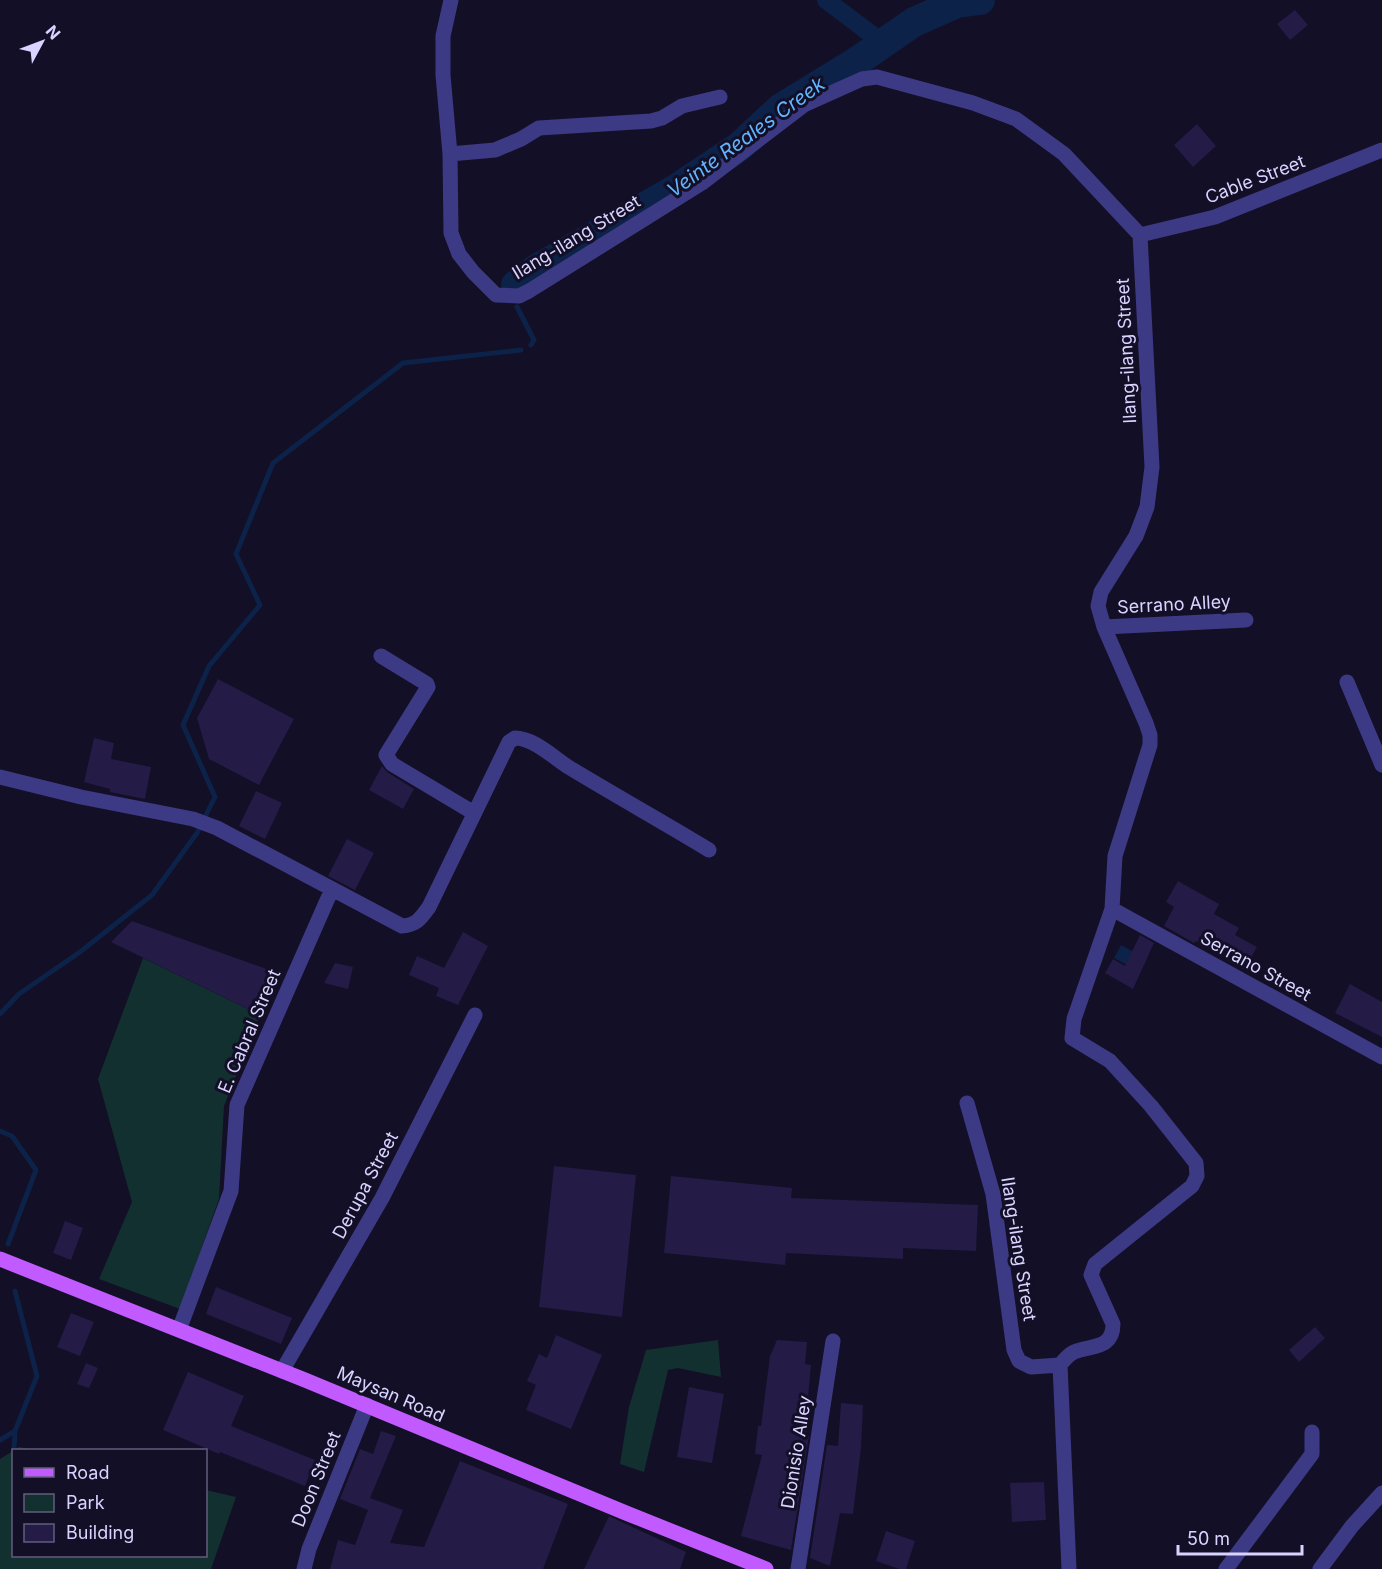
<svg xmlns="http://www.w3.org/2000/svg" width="1382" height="1569" font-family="Inter,sans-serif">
  <rect width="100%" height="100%" fill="#130f26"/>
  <!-- green -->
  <path fill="#12302f" d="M 143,958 L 260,1015 L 224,1106 L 219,1199 L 180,1309 L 99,1279 L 132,1202 L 98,1079 Z
    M 718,1340 L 721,1377 L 678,1368 L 668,1370 L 644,1472 L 620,1464 L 629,1407 L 646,1350 Z
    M 19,1447 L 36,1450 L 14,1450 L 14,1556 L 206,1556 L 206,1490 L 236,1497 L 211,1569 L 0,1569 L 0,1459 Z"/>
  <!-- water -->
  <path fill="#0c2248" d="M 1121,945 L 1147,959 L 1140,972 L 1114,958 Z"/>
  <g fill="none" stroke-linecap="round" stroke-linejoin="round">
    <!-- stream -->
    <path stroke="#0c2248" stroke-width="5" d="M 517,307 L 534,340 L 531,345
      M 0,1014 L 19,994 L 80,952 L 152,895 L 197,833 L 215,797 L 183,725 L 209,666 L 260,605 L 236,554 L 273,463 L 403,363 L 521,350
      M 0,1131 L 12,1136 L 36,1170 L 8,1244
      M 0,1440 L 15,1431
      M 14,1450 L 15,1431 L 37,1376 L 15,1291"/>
    <!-- canal -->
    <path stroke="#0c2248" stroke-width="18" d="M 826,0 L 883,43"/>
    <!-- river -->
    <path stroke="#0c2248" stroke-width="30" d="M 516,285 L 535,270 L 676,189 L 739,147 L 781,108 L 856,62 L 914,22 L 957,3 L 980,0"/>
  </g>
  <!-- building -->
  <path fill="#241b47" d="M 1295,10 L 1308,25 L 1290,40 L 1277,24 Z
    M 1197,124 L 1216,146 L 1193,167 L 1174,145 Z
    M 218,679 L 294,719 L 259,785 L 209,759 L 197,718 Z
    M 94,738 L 114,743 L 111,759 L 151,767 L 145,799 L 110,792 L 110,789 L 84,782 Z
    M 382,766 L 387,772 L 414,789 L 403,809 L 369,790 Z
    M 256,791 L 282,803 L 265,839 L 239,826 Z
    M 347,839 L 374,853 L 355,890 L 328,876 Z
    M 1178,881 L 1219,904 L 1214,914 L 1239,928 L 1235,935 L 1257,947 L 1244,970 L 1196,941 L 1194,943 L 1164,926 L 1174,907 L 1166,902 Z
    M 132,921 L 278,973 L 260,1015 L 111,942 Z
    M 463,932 L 488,946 L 458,1005 L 436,996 L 439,988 L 409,975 L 417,956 L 444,968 Z
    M 1140,935 L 1154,943 L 1133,989 L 1105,973 L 1113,959 L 1125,966 Z
    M 335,963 L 353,967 L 348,989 L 324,983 Z
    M 1350,984 L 1382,1002 L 1382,1037 L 1335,1013 Z
    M 554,1166 L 636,1175 L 622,1317 L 539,1307 Z
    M 671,1176 L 792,1188 L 791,1198 L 978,1205 L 976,1251 L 903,1248 L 903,1259 L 786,1253 L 785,1265 L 664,1253 Z
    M 65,1221 L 83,1228 L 71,1260 L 53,1253 Z
    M 216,1287 L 292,1318 L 281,1344 L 206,1314 Z
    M 71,1313 L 94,1322 L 80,1356 L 57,1347 Z
    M 1315,1327 L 1325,1338 L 1299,1362 L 1289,1350 Z
    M 556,1335 L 602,1355 L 571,1429 L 526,1410 L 536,1385 L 527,1381 L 539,1354 L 547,1358 Z
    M 777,1340 L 807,1342 L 805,1364 L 811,1365 L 807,1408 L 809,1409 L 806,1436 L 809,1436 L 791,1550 L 741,1536 L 762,1455 L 755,1454 L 758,1426 L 761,1426 L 770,1356 Z
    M 86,1363 L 98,1368 L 89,1388 L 77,1384 Z
    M 188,1372 L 244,1396 L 231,1426 L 315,1460 L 305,1486 L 220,1452 L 219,1454 L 163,1430 Z
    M 689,1387 L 724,1394 L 712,1463 L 677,1457 Z
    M 841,1403 L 863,1405 L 861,1448 L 853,1514 L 840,1513 L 830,1566 L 810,1558 L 827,1445 L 838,1446 Z
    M 381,1431 L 396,1436 L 370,1498 L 403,1510 L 390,1543 L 424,1547 L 460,1461 L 568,1504 L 543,1569 L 330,1569 L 338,1540 L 355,1545 L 368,1510 L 340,1499 L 360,1449 L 373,1454 Z
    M 1044,1482 L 1046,1520 L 1012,1522 L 1010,1483 Z
    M 609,1516 L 686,1552 L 680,1569 L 584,1569 Z
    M 886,1531 L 915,1541 L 906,1569 L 899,1569 L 876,1561 Z"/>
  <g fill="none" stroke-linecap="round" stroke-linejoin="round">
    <!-- minor -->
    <path stroke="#3d3a85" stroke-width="15" d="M 451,0 L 443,36 L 443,75 L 450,154 L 451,233 L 459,254 L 473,272 L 496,295 L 519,296 L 529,291 L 702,183 L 804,105 L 862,79 L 877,77 L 973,103 L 1016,119 L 1064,154 L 1140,235 L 1152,467 L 1147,507 L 1136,536 L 1101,592 L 1098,606 L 1104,627 L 1146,723 L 1150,735 L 1150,745 L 1115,856 L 1112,909 L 1074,1019 L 1072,1038 L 1110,1061 L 1151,1106 L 1196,1163 L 1197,1176 L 1192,1186 L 1095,1264 L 1091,1275 L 1113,1324 C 1113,1350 1090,1345 1074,1352 C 1068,1355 1064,1360 1060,1365 L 1069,1569
      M 450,154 L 495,150 L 521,139 L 539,128 L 651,121 L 662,118 L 682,106 L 720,97
      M 1140,235 L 1215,217 L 1382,150
      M 1104,627 L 1246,620
      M 381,656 L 427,684 L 428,687 L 386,755 L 392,764 L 474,813
      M 1347,682 L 1382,765
      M 0,777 L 81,797 L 193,819 L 217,828 L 402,926 C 417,925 421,918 429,907 L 509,742 L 515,738 C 534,738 554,758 570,768 C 616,796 663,822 709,850
      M 1112,909 L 1382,1057
      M 967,1103 L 993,1194 L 1014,1350 L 1019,1361 L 1031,1367 L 1060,1365
      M 179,1330 L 231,1191 L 237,1105 L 332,889
      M 282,1371 L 382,1198 L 475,1015
      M 304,1569 L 309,1549 L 367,1405
      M 798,1569 L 833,1341
      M 1226,1569 L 1312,1454 L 1312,1432
      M 1320,1569 L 1352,1526 L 1382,1493"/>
    <!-- major -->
    <path stroke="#c25bff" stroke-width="15" d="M 0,1259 L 305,1380 L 626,1513 L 766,1569"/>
  </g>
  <g text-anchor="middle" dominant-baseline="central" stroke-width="6" stroke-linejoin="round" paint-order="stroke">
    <!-- street labels -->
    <g font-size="18" fill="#d9d4ff" stroke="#130f26">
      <text transform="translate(1255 179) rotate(-21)">Cable Street</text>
      <text transform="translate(576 237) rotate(-31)">Ilang-ilang Street</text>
      <text transform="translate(1126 351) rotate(-93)">Ilang-ilang Street</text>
      <text transform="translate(1174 604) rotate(-3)">Serrano Alley</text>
      <text transform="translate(1256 966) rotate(29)">Serrano Street</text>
      <text transform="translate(249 1031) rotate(-67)">E. Cabral Street</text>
      <text transform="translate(365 1185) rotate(-62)">Derupa Street</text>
      <text transform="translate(1019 1249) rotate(81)">Ilang-ilang Street</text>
      <text transform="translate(391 1394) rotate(23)">Maysan Road</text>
      <text transform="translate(796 1452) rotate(-81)">Dionisio Alley</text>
      <text transform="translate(316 1479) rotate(-68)">Doon Street</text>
    </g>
    <!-- water labels -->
    <g font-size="20" font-style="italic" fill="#62b6ff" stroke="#130f26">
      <text transform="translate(746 137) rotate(-36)">Veinte Reales Creek</text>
    </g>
  </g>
  <!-- legend -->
  <rect x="12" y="1449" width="195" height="108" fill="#130f26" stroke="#625e7d" stroke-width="1.5"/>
  <rect x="24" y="1468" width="30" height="9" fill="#c25bff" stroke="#625e7d" stroke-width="1.5"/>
  <text x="66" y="1479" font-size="18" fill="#d9d4ff">Road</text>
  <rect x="24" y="1494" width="30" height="18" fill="#12302f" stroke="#625e7d" stroke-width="1.5"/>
  <text x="66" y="1509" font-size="18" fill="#d9d4ff">Park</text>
  <rect x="24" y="1524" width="30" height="18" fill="#241b47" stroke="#625e7d" stroke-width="1.5"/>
  <text x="66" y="1539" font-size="18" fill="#d9d4ff">Building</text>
  <!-- north arrow -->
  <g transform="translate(42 42) rotate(49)" stroke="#130f26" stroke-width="4.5" paint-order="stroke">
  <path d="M0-4.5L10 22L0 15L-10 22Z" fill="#d9d4ff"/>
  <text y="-9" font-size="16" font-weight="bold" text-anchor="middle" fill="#d9d4ff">N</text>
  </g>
  <!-- scale -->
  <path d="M1178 1545v9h124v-9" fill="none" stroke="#d9d4ff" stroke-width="3"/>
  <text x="1187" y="1545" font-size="18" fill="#d9d4ff" stroke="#130f26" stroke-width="4.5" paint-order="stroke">50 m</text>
</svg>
